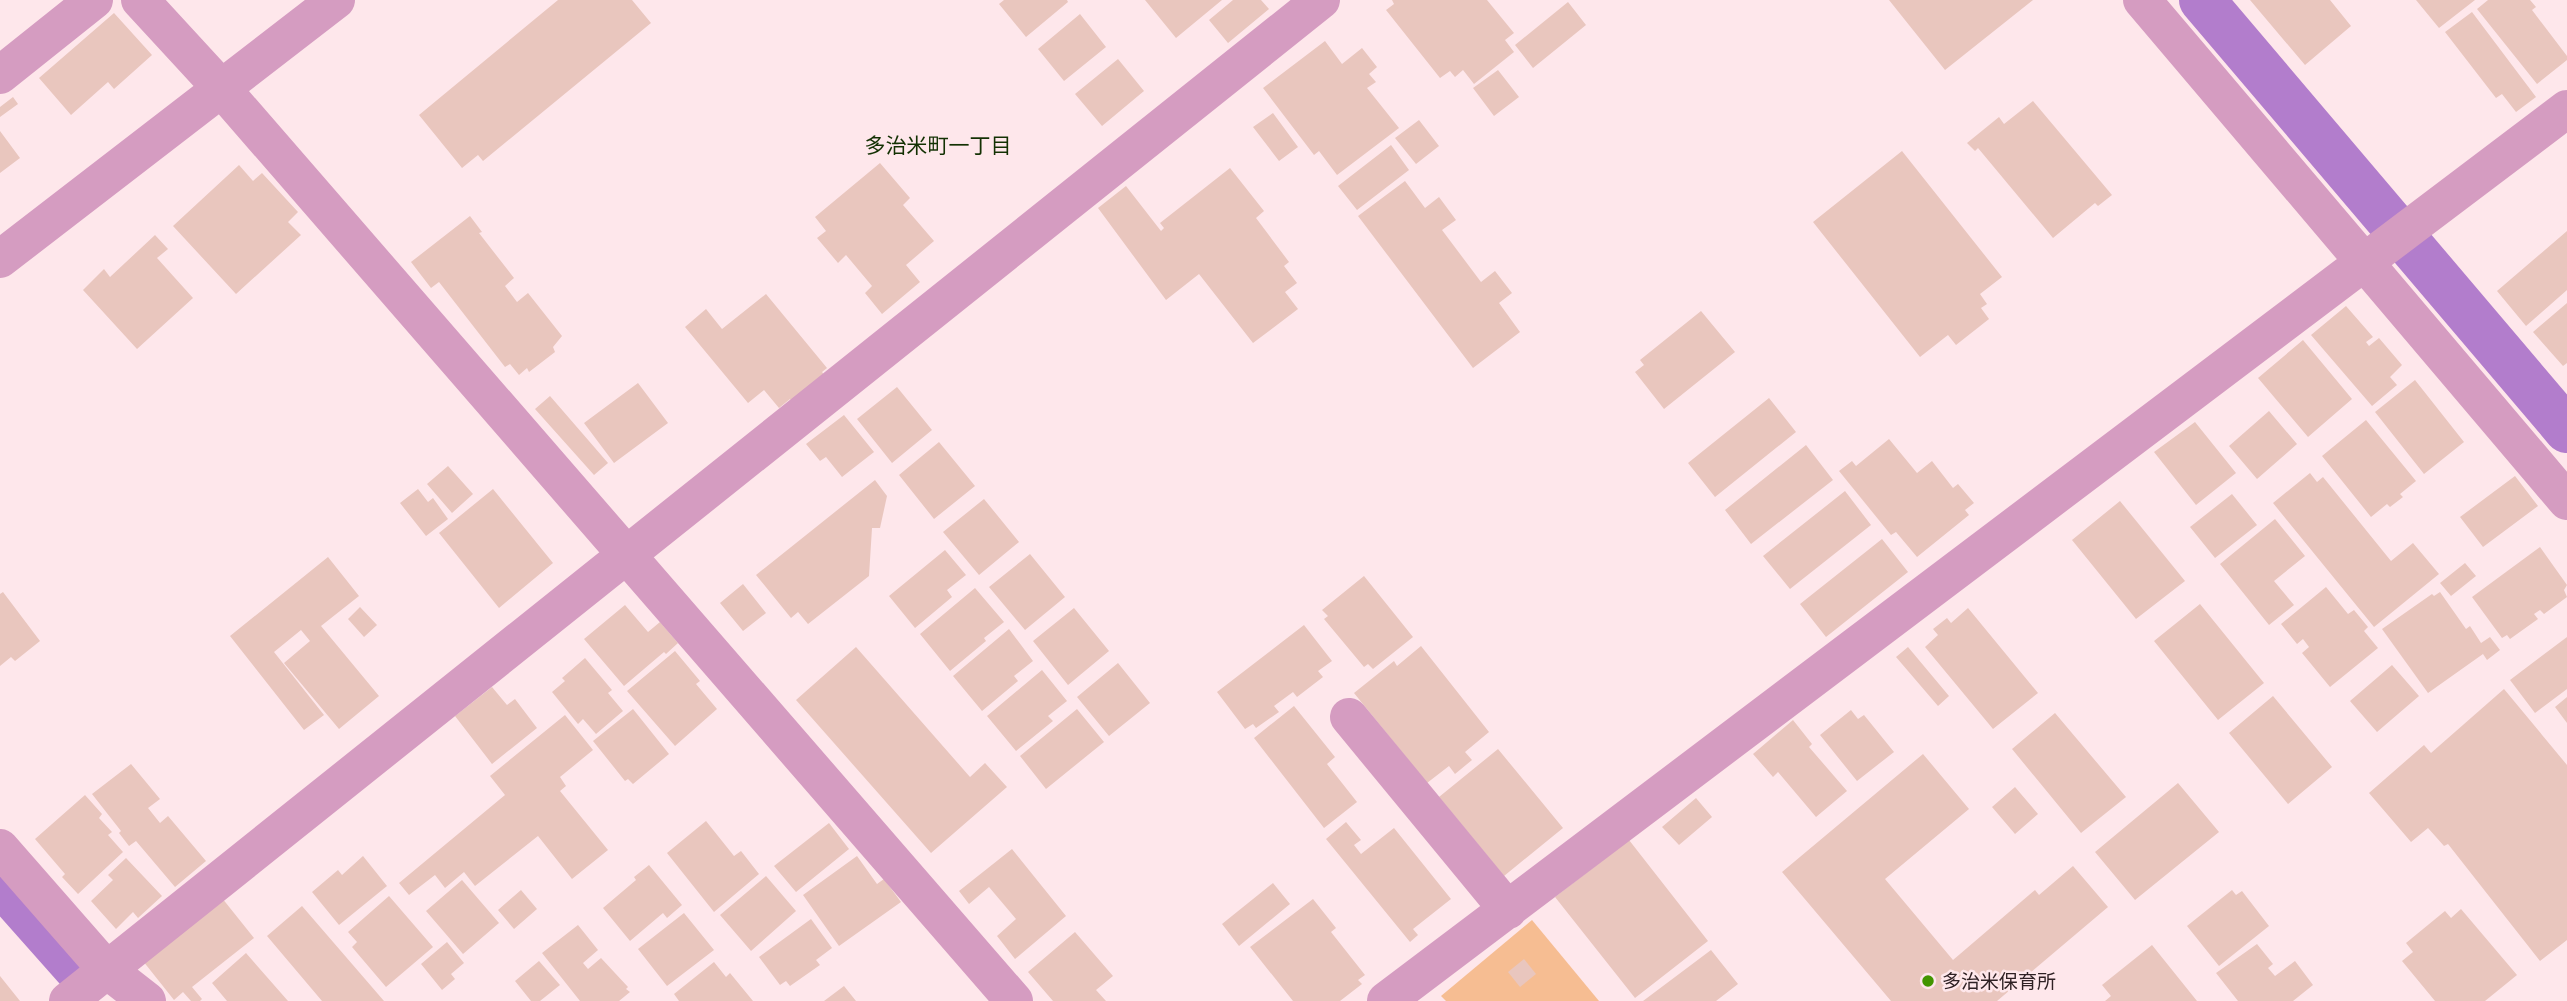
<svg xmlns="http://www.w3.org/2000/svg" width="2567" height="1001" font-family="Rubik,'Noto Sans JP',sans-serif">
  <rect width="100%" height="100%" fill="#fee7eb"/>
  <!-- green -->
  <path fill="#f6bd92" d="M 1532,920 L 1599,1001 L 1446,1001 L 1441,996 Z"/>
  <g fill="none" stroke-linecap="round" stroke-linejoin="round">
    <!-- canal -->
    <path stroke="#b27dcc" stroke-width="46" d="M 2202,0 L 2567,430
      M 0,882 L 80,972"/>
  </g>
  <!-- building -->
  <path fill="#e9c6be" d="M 558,0 L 632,0 L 651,23 L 483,161 L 478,155 L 462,168 L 419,115 Z
    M 1004,0 L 1067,0 L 1068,2 L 1026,37 L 999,4 Z
    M 1145,0 L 1222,0 L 1176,38 Z
    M 1233,0 L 1261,0 L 1269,9 L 1228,43 L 1209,20 Z
    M 1392,0 L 1487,0 L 1514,33 L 1505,40 L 1514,52 L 1474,84 L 1463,70 L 1455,77 L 1450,71 L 1440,78 L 1386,10 L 1394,4 Z
    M 1889,0 L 2033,0 L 1945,70 Z
    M 2250,0 L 2330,0 L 2351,26 L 2305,65 Z
    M 2416,0 L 2475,0 L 2439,28 Z
    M 2488,0 L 2530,0 L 2536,7 L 2532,10 L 2567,56 L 2567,60 L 2537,84 L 2477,9 Z
    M 1568,2 L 1586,25 L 1533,68 L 1515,45 Z
    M 2472,12 L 2536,97 L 2516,112 L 2502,94 L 2496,98 L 2445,32 Z
    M 114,13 L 152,55 L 114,89 L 108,82 L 71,115 L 39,78 Z
    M 1080,14 L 1106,47 L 1064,81 L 1038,49 Z
    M 1325,41 L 1342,64 L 1362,48 L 1377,67 L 1369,74 L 1376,82 L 1367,88 L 1399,128 L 1337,175 L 1319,151 L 1314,155 L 1263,88 Z
    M 1118,59 L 1144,91 L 1102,126 L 1075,94 Z
    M 1498,70 L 1519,97 L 1494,116 L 1473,88 Z
    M 13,97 L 18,104 L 0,117 L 0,107 Z
    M 2033,101 L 2112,195 L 2098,206 L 2095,203 L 2053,238 L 1978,148 L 1975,151 L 1967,143 L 1999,117 L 2004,124 Z
    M 1273,113 L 1298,147 L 1279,161 L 1253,127 Z
    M 1419,120 L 1439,146 L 1416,164 L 1395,138 Z
    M 0,131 L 20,158 L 0,173 Z
    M 1391,145 L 1409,170 L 1357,210 L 1338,186 Z
    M 1902,151 L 2002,277 L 1980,294 L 1987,304 L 1981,308 L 1989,319 L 1956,345 L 1948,335 L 1920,357 L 1813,222 Z
    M 880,163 L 910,198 L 903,205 L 934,241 L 906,265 L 920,282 L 882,314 L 865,293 L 872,286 L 846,255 L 838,263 L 817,238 L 826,231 L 815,217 Z
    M 239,165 L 253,181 L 262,173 L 298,212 L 288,222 L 301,235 L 236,294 L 173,226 Z
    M 1230,168 L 1264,211 L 1256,218 L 1289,262 L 1284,266 L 1297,283 L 1285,292 L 1298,309 L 1253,343 L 1199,274 L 1166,300 L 1098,208 L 1126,186 L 1161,231 L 1164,228 L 1160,223 Z
    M 1405,181 L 1425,208 L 1439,197 L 1456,220 L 1442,230 L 1481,282 L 1495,271 L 1512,293 L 1499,303 L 1520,332 L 1473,368 L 1358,216 Z
    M 470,216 L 482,232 L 479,233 L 514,278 L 505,286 L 517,302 L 528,293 L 562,336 L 553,347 L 555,352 L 529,372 L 527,368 L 519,375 L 510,364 L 505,367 L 439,282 L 431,288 L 411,262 Z
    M 2567,231 L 2567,290 L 2526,326 L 2497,291 Z
    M 155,235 L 168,249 L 157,258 L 193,298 L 137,349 L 83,290 L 104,269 L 110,277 Z
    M 766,294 L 827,368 L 822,372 L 826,377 L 794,404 L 790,399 L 779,408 L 764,390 L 748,403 L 685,327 L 706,309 L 722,329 Z
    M 2567,303 L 2567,363 L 2563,366 L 2533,332 Z
    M 2346,306 L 2373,337 L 2366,342 L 2369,346 L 2379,338 L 2402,365 L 2390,377 L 2397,385 L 2372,406 L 2311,335 Z
    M 1701,311 L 1735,352 L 1664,409 L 1635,372 L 1644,365 L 1640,360 Z
    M 2303,340 L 2352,399 L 2308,437 L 2258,378 Z
    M 2415,380 L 2464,442 L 2424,474 L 2375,412 Z
    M 638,383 L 668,423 L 614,463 L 584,423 Z
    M 897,387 L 932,430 L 892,463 L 857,419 Z
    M 550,396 L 608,463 L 594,475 L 535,409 Z
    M 1769,398 L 1796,432 L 1715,497 L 1688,463 Z
    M 2269,411 L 2297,444 L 2257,479 L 2229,446 Z
    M 844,415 L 874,452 L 842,477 L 826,457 L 820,461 L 806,444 Z
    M 2366,420 L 2416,481 L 2400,494 L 2403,497 L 2390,507 L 2387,504 L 2371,517 L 2322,456 Z
    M 2195,422 L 2236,473 L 2196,505 L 2154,452 Z
    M 1889,439 L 1917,473 L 1932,461 L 1953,488 L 1958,484 L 1974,503 L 1965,510 L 1969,515 L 1917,557 L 1896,532 L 1891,535 L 1839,471 L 1852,461 L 1856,466 Z
    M 939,442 L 975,486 L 934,519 L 899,475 Z
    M 1806,445 L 1833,480 L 1751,544 L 1725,510 Z
    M 448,466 L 473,494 L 452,513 L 427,484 Z
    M 2310,473 L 2317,482 L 2323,477 L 2391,561 L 2413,543 L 2439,574 L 2374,627 L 2273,503 Z
    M 2515,476 L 2538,506 L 2483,547 L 2460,517 Z
    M 875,480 L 887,496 L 880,528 L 872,528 L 869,576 L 808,624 L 798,612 L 791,618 L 756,575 Z
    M 418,489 L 428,502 L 433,498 L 448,519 L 426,536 L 400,503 Z
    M 493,489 L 553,563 L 499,608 L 439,533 Z
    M 1845,491 L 1871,525 L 1790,589 L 1763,556 Z
    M 2232,494 L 2257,525 L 2215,558 L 2190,527 Z
    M 984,499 L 1019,542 L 979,575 L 943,532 Z
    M 2120,501 L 2185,581 L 2136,619 L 2072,540 Z
    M 2275,519 L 2305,556 L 2274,581 L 2294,605 L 2269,625 L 2220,564 Z
    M 1882,539 L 1908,572 L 1826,637 L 1800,604 Z
    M 2540,547 L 2567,585 L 2564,590 L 2567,597 L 2544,614 L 2540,610 L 2534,614 L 2538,619 L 2510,639 L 2507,635 L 2502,638 L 2472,597 Z
    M 945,550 L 966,575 L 947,590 L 952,597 L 915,628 L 889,596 Z
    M 1030,554 L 1065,597 L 1025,630 L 989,587 Z
    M 328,557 L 359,596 L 321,626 L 379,696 L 339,729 L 284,663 L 310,641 L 301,630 L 274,652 L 324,715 L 304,730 L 230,636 Z
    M 2465,563 L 2476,576 L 2451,596 L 2440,583 Z
    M 1364,576 L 1413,637 L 1373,669 L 1368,664 L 1364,667 L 1324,619 L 1328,616 L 1322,610 Z
    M 743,584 L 766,613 L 743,631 L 720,603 Z
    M 2326,587 L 2348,614 L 2354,610 L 2368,627 L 2364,631 L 2378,648 L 2330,687 L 2302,653 L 2309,647 L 2303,639 L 2297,644 L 2281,624 Z
    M 975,588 L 1004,622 L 984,638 L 986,641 L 950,671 L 920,634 Z
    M 3,592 L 40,641 L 15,661 L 11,657 L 0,666 L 0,594 Z
    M 2440,592 L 2466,629 L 2470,626 L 2481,643 L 2490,637 L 2500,650 L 2487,660 L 2483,654 L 2428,693 L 2382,629 L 2432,594 L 2434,596 Z
    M 2200,604 L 2264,683 L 2218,720 L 2154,641 Z
    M 625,605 L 648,632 L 660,622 L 678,643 L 666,654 L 664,652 L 624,686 L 584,639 Z
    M 360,607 L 377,625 L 364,637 L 348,619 Z
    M 1074,608 L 1109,651 L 1068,685 L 1033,641 Z
    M 1968,608 L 2038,693 L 1993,729 L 1925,647 L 1938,635 L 1933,629 L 1947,618 L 1951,623 Z
    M 1304,625 L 1332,661 L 1318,671 L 1323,677 L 1297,697 L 1293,692 L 1274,706 L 1279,712 L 1256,728 L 1253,724 L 1245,729 L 1217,692 Z
    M 1009,629 L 1033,661 L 1014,676 L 1018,681 L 982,711 L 953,676 Z
    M 2567,637 L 2567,689 L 2535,713 L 2510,680 Z
    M 1421,646 L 1489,732 L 1465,752 L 1472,760 L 1455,774 L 1449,766 L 1427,783 L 1354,693 L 1394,661 L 1397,666 Z
    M 856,647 L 970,777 L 985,763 L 1007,787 L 931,853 L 796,700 Z
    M 1908,647 L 1949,696 L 1938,706 L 1896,657 Z
    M 675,651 L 700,681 L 696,684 L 717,709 L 675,746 L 627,691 Z
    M 585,658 L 612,690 L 608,693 L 623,711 L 596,734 L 583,719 L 578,724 L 552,692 L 565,681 L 562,678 Z
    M 1118,663 L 1150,703 L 1109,736 L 1077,697 Z
    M 2392,665 L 2419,696 L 2377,732 L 2350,701 Z
    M 1042,670 L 1067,701 L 1048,716 L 1053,721 L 1016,751 L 987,716 Z
    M 492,687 L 507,705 L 515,699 L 537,728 L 492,764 L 455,716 Z
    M 2504,689 L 2567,765 L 2567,940 L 2540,961 L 2448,844 L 2444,846 L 2428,828 L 2411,842 L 2369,793 L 2424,745 L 2431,753 Z
    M 2273,696 L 2332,767 L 2288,804 L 2229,733 Z
    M 2567,697 L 2567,723 L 2555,707 Z
    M 1294,706 L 1335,757 L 1327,764 L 1357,802 L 1324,828 L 1254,738 Z
    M 633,709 L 669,754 L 633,784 L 628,779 L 625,781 L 593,741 Z
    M 1077,709 L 1104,742 L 1046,789 L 1020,756 Z
    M 1851,710 L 1858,719 L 1864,715 L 1894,752 L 1857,781 L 1820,735 Z
    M 2055,713 L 2126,797 L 2081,833 L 2012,749 Z
    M 565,715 L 593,750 L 560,777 L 566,786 L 560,791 L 608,850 L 572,879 L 538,836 L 475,886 L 464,872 L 445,888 L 435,875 L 409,895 L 399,883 L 505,795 L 490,776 Z
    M 1793,720 L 1812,744 L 1809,747 L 1847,791 L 1816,817 L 1778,772 L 1773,777 L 1753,754 Z
    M 1498,749 L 1563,828 L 1504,876 L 1439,797 Z
    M 1923,754 L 1969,809 L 1885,879 L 1953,960 L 2035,890 L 2039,895 L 2073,866 L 2108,907 L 1997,1001 L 1891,1001 L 1782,872 Z
    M 131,764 L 160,799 L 148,808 L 160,823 L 168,816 L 206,861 L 175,887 L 136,841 L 129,846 L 119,833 L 121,831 L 92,794 Z
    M 2178,783 L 2219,832 L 2135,900 L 2095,852 Z
    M 2015,787 L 2038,814 L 2015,834 L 1992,807 Z
    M 85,795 L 102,814 L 99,818 L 112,832 L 108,835 L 123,852 L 78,894 L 62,877 L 65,874 L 35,839 Z
    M 1696,798 L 1712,817 L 1679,845 L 1662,827 Z
    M 706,821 L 734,856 L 741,851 L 759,874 L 714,912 L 667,853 Z
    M 1346,822 L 1361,840 L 1354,845 L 1361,854 L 1394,828 L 1451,899 L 1413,929 L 1418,935 L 1410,942 L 1326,839 Z
    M 829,823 L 849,849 L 796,892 L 774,866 Z
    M 1629,840 L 1708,941 L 1635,998 L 1555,897 Z
    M 1012,849 L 1066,916 L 1015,959 L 997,936 L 1016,919 L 989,887 L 969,904 L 959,891 Z
    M 363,856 L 387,886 L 339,925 L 312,892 L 338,870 L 342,875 Z
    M 857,856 L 877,884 L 884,879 L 901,902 L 839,946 L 803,895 Z
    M 126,858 L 162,896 L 138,918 L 133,912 L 116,929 L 91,901 L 113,880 L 108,875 Z
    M 649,865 L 682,905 L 667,918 L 663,913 L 630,941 L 603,908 L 636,880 L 634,877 Z
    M 766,876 L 796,911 L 751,951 L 720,915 Z
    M 462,880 L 499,923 L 463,954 L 426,911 Z
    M 1273,883 L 1290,904 L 1239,946 L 1222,924 Z
    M 521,890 L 537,909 L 514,929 L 498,910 Z
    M 2232,890 L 2236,895 L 2242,891 L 2269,926 L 2219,966 L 2187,926 Z
    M 389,896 L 433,947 L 386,987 L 352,947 L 357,942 L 348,932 Z
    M 222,898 L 254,938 L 192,987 L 202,999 L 200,1001 L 191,1001 L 183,992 L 174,1000 L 143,961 Z
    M 1313,899 L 1336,928 L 1331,932 L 1365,975 L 1358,980 L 1362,984 L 1340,1001 L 1293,1001 L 1250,947 Z
    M 302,906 L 384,1001 L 322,1001 L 267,936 Z
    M 2461,909 L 2517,975 L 2485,1001 L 2435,1001 L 2402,961 L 2413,952 L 2406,943 L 2445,911 L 2451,918 Z
    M 684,913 L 714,950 L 667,986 L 638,949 Z
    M 811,919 L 832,948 L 816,960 L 820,965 L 790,986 L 786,981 L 780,985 L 759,957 Z
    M 578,925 L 598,950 L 583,963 L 588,969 L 601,958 L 628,987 L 626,989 L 630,992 L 619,1001 L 580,1001 L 542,953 Z
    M 1075,932 L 1113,976 L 1096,990 L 1106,1001 L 1053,1001 L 1028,972 Z
    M 447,942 L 464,963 L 451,974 L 455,979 L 442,990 L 421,964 Z
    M 2257,944 L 2273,964 L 2268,968 L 2275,976 L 2295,961 L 2313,985 L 2293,1001 L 2238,1001 L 2216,973 Z
    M 2152,945 L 2197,1001 L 2105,1001 L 2111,996 L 2102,985 Z
    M 1711,950 L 1738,984 L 1716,1001 L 1643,1001 Z
    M 246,953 L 288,1001 L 227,1001 L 212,983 Z
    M 1524,959 L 1536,974 L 1520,987 L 1508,972 Z
    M 539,961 L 560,985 L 540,1001 L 531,1001 L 515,981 Z
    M 714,962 L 726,977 L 730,973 L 753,1001 L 679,1001 L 674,994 Z
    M 0,976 L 20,1001 L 0,1001 Z
    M 844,986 L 856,1001 L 824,1001 Z"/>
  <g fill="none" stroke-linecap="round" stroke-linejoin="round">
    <!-- minor -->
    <path stroke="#d59cc1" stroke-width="38" d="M 140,0 L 222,89 L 1014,1001
      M 2142,0 L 2567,501
      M 0,75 L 94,0
      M 0,259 L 336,0
      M 1349,717 L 1508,910
      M 0,848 L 106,969 L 147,1001
      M 68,1001 L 1321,0
      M 1386,1001 L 2567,109"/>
  </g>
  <!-- markers -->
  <circle fill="#429500" stroke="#fee7eb" stroke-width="2.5" cx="1928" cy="981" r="7"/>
  <g text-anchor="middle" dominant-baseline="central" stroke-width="5" stroke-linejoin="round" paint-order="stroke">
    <!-- poi labels -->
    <g font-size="19" fill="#2f2124" stroke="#fee7eb" text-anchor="start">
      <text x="1942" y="981">多治米保育所</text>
    </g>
    <!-- neighbourhood labels -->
    <g font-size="21" fill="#133103" stroke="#fee7eb">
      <text x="938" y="145">多治米町一丁目</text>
    </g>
  </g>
</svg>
